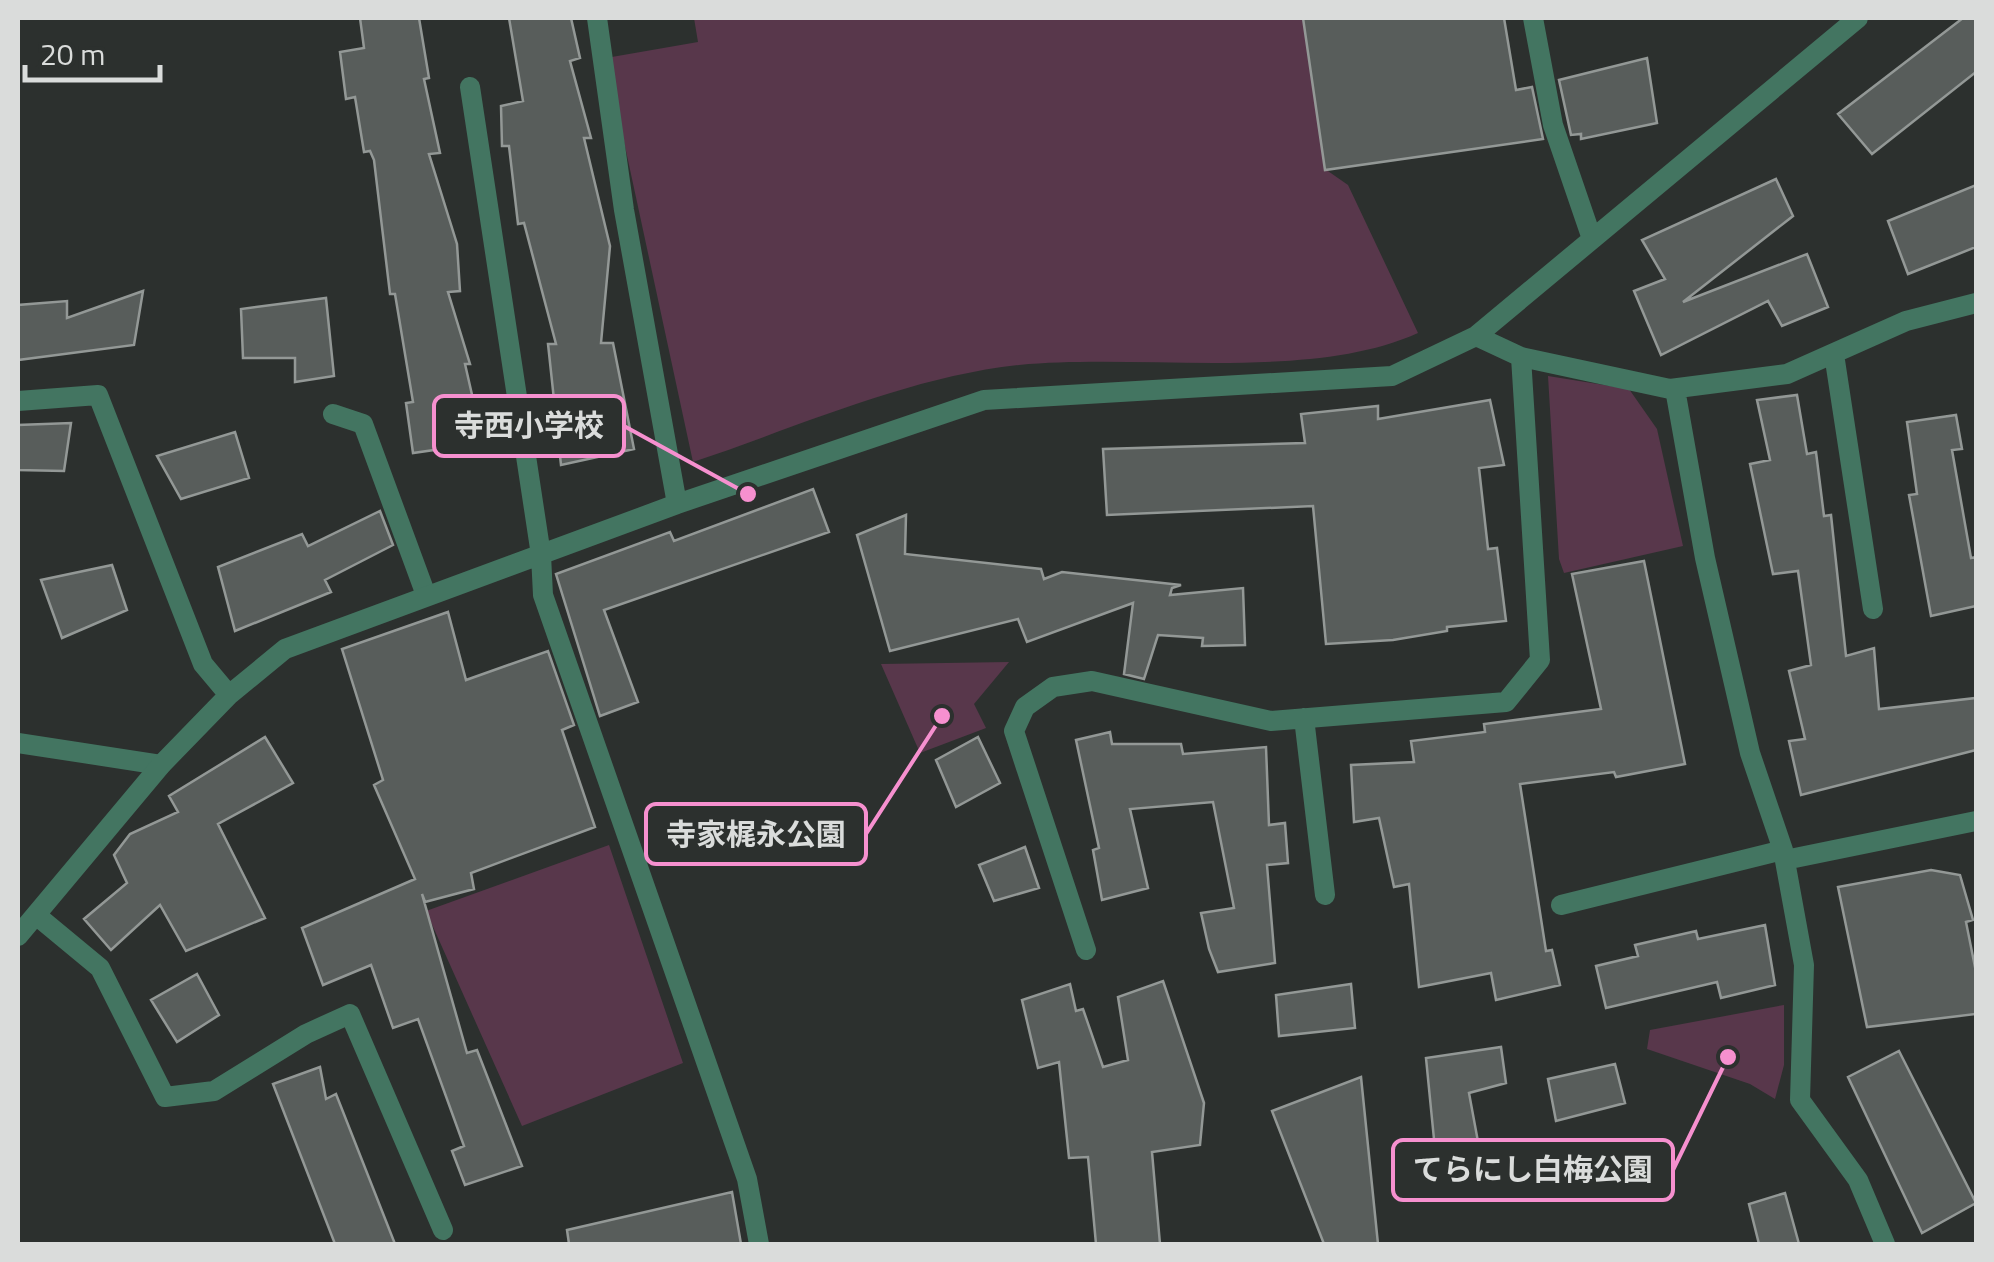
<svg xmlns="http://www.w3.org/2000/svg" width="1994" height="1262" font-family="'Titillium Web','Noto Sans JP',sans-serif">
  <rect width="100%" height="100%" fill="#2c302e"/>
  <!-- green -->
  <path fill="#58374b" d="M 694,18 L 1303,18 L 1325,169 L 1348,185 L 1418,333 C 1310,382 1140,353 1019,365 C 908,377 798,427 693,462 L 606,58 L 698,42 Z
    M 1548,376 L 1629,389 L 1657,429 L 1683,546 L 1564,573 L 1559,559 Z
    M 1009,662 L 974,704 L 986,728 L 920,753 L 881,664 Z
    M 609,845 L 683,1063 L 522,1126 L 426,911 Z
    M 1784,1005 L 1784,1065 L 1775,1099 L 1750,1084 L 1647,1049 L 1650,1030 Z"/>
  <!-- building -->
  <path fill="#585d5b" stroke="#939896" stroke-width="2.5" d="M 360,18 L 419,18 L 429,78 L 424,79 L 440,153 L 429,154 L 457,244 L 460,291 L 448,292 L 470,364 L 465,364 L 483,443 L 413,453 L 406,403 L 413,402 L 395,294 L 390,294 L 374,160 L 370,151 L 364,152 L 355,97 L 346,99 L 340,52 L 364,48 Z
    M 509,18 L 571,18 L 580,58 L 570,61 L 591,138 L 584,138 L 610,246 L 601,343 L 613,343 L 634,449 L 561,465 L 548,344 L 556,344 L 524,223 L 518,224 L 509,146 L 502,146 L 501,106 L 523,101 Z
    M 1303,18 L 1504,18 L 1516,90 L 1532,87 L 1543,139 L 1325,170 Z
    M 1963,18 L 1976,18 L 1976,72 L 1872,154 L 1838,114 Z
    M 1647,58 L 1657,123 L 1581,139 L 1581,134 L 1571,135 L 1559,80 Z
    M 1776,179 L 1793,216 L 1683,302 L 1807,254 L 1828,307 L 1782,326 L 1768,301 L 1661,355 L 1634,291 L 1665,279 L 1642,240 Z
    M 1976,185 L 1976,247 L 1908,274 L 1888,221 Z
    M 143,291 L 134,345 L 18,360 L 18,305 L 67,301 L 67,318 Z
    M 326,298 L 334,376 L 295,382 L 295,358 L 243,358 L 241,309 Z
    M 1797,395 L 1807,454 L 1816,452 L 1824,516 L 1831,515 L 1846,656 L 1874,648 L 1879,709 L 1976,698 L 1976,750 L 1801,795 L 1789,741 L 1805,739 L 1789,671 L 1811,665 L 1798,571 L 1773,574 L 1750,464 L 1770,460 L 1757,400 Z
    M 1490,400 L 1504,465 L 1479,468 L 1488,549 L 1497,548 L 1506,621 L 1447,627 L 1447,631 L 1393,640 L 1326,644 L 1313,506 L 1107,515 L 1103,449 L 1305,443 L 1301,414 L 1378,406 L 1378,419 Z
    M 1956,415 L 1962,449 L 1952,450 L 1971,558 L 1976,557 L 1976,606 L 1931,616 L 1909,495 L 1917,494 L 1907,422 Z
    M 71,423 L 64,471 L 18,470 L 18,425 Z
    M 235,432 L 249,478 L 181,499 L 157,456 Z
    M 813,489 L 829,532 L 604,610 L 638,702 L 600,716 L 556,574 L 670,532 L 674,541 Z
    M 380,511 L 393,545 L 325,580 L 331,592 L 235,631 L 218,567 L 302,534 L 308,546 Z
    M 906,515 L 905,554 L 1041,569 L 1044,579 L 1062,572 L 1181,585 L 1172,588 L 1170,595 L 1243,588 L 1245,645 L 1202,646 L 1203,638 L 1158,635 L 1144,679 L 1124,674 L 1133,603 L 1027,642 L 1018,619 L 890,651 L 857,535 Z
    M 1644,561 L 1685,764 L 1616,777 L 1614,772 L 1520,784 L 1546,951 L 1552,950 L 1560,985 L 1496,1000 L 1491,973 L 1419,987 L 1409,884 L 1394,887 L 1379,818 L 1354,822 L 1351,765 L 1414,762 L 1411,741 L 1485,732 L 1484,724 L 1601,709 L 1572,574 Z
    M 112,565 L 127,610 L 62,638 L 41,580 Z
    M 448,612 L 466,680 L 548,651 L 574,725 L 562,730 L 595,827 L 471,873 L 474,889 L 425,902 L 422,894 L 467,1053 L 477,1050 L 522,1166 L 465,1185 L 452,1151 L 464,1146 L 418,1019 L 393,1028 L 371,965 L 323,985 L 302,928 L 415,879 L 374,785 L 383,780 L 342,649 Z
    M 1110,732 L 1112,744 L 1181,744 L 1183,754 L 1266,747 L 1269,825 L 1285,823 L 1288,863 L 1267,865 L 1275,963 L 1218,972 L 1209,949 L 1201,913 L 1234,908 L 1213,802 L 1130,809 L 1148,888 L 1102,900 L 1093,850 L 1099,848 L 1076,740 Z
    M 265,737 L 293,783 L 218,824 L 265,918 L 186,951 L 160,905 L 111,950 L 84,919 L 127,883 L 114,855 L 130,834 L 178,812 L 169,796 Z
    M 978,737 L 1000,783 L 956,807 L 936,760 Z
    M 1025,847 L 1039,888 L 994,901 L 979,865 Z
    M 1931,870 L 1960,875 L 1973,920 L 1966,922 L 1976,972 L 1976,1014 L 1867,1027 L 1838,887 Z
    M 1765,925 L 1775,985 L 1721,998 L 1717,982 L 1606,1008 L 1596,966 L 1638,956 L 1635,945 L 1696,931 L 1698,939 Z
    M 197,974 L 219,1015 L 177,1042 L 151,1000 Z
    M 1163,981 L 1204,1103 L 1200,1145 L 1152,1152 L 1160,1244 L 1096,1244 L 1088,1157 L 1069,1158 L 1059,1062 L 1038,1068 L 1022,1000 L 1070,984 L 1076,1011 L 1083,1009 L 1103,1067 L 1128,1060 L 1118,997 Z
    M 1351,984 L 1355,1028 L 1279,1036 L 1276,995 Z
    M 1501,1047 L 1506,1083 L 1469,1093 L 1481,1158 L 1578,1150 L 1581,1176 L 1440,1200 L 1426,1058 Z
    M 1899,1051 L 1976,1203 L 1922,1233 L 1848,1077 Z
    M 1615,1064 L 1625,1103 L 1556,1121 L 1548,1079 Z
    M 320,1067 L 326,1099 L 336,1094 L 395,1244 L 335,1244 L 273,1084 Z
    M 1361,1077 L 1378,1244 L 1324,1244 L 1272,1111 Z
    M 732,1192 L 741,1244 L 569,1244 L 567,1230 Z
    M 1785,1193 L 1799,1244 L 1759,1244 L 1749,1204 Z"/>
  <g fill="none" stroke-linecap="round" stroke-linejoin="round">
    <!-- lane -->
    <path stroke="#437561" stroke-width="20" d="M 333,414 L 363,424 L 426,595
      M 18,743 L 161,765"/>
    <!-- street -->
    <path stroke="#437561" stroke-width="20" d="M 597,18 L 624,210 L 677,504
      M 1533,18 L 1553,125 L 1591,236
      M 470,87 L 541,555 L 543,595 L 747,1179 L 759,1244
      M 1476,336 L 1521,357 L 1670,389 L 1787,374 L 1906,321 L 1976,303
      M 1834,354 L 1873,609
      M 1675,389 L 1705,558 L 1750,753 L 1783,850 L 1804,965 L 1800,1100 L 1858,1180 L 1885,1244
      M 18,401 L 98,395 L 203,664 L 229,695
      M 1304,718 L 1325,895
      M 1785,860 L 1976,821
      M 1561,905 L 1783,850
      M 36,915 L 100,968 L 165,1097 L 214,1091 L 306,1034 L 350,1014 L 443,1230
      M 18,936 L 161,765 L 229,695 L 285,649 L 677,504 L 984,400 L 1392,376 L 1476,336 L 1858,18
      M 1086,950 L 1014,731 L 1025,707 L 1053,687 L 1092,681 L 1271,721 L 1506,702 L 1540,660 L 1521,357"/>
  </g>
  <!-- callouts -->
  <path fill="none" stroke="#f690cf" stroke-width="4" d="M748 494L624 426M942 716L866 834M1728 1057L1673 1170"/>
  <g fill="#f690cf" stroke="#2c302e" stroke-width="4">
    <circle cx="748" cy="494" r="10"/>
    <circle cx="942" cy="716" r="10"/>
    <circle cx="1728" cy="1057" r="10"/>
  </g>
  <g fill="#2c302e" stroke="#f690cf" stroke-width="4">
    <rect x="434" y="396" width="190" height="60" rx="10"/>
    <rect x="646" y="804" width="220" height="60" rx="10"/>
    <rect x="1393" y="1140" width="280" height="60" rx="10"/>
  </g>
  <g font-size="30" text-anchor="middle" font-weight="bold" fill="#dadcdb">
    <text x="529" y="436">寺西小学校</text>
    <text x="756" y="845">寺家梶永公園</text>
    <text x="1533" y="1180">てらにし白梅公園</text>
  </g>
  <!-- border -->
  <rect width="1994" height="1262" fill="none" stroke="#dadcdb" stroke-width="40"/>
  <!-- scale -->
  <path d="M25 65v15h135v-15" fill="none" stroke="#dadcdb" stroke-width="5"/>
  <text x="40" y="65" font-size="30" fill="#dadcdb" stroke="#2c302e" stroke-width="8" paint-order="stroke">20 m</text>
</svg>
